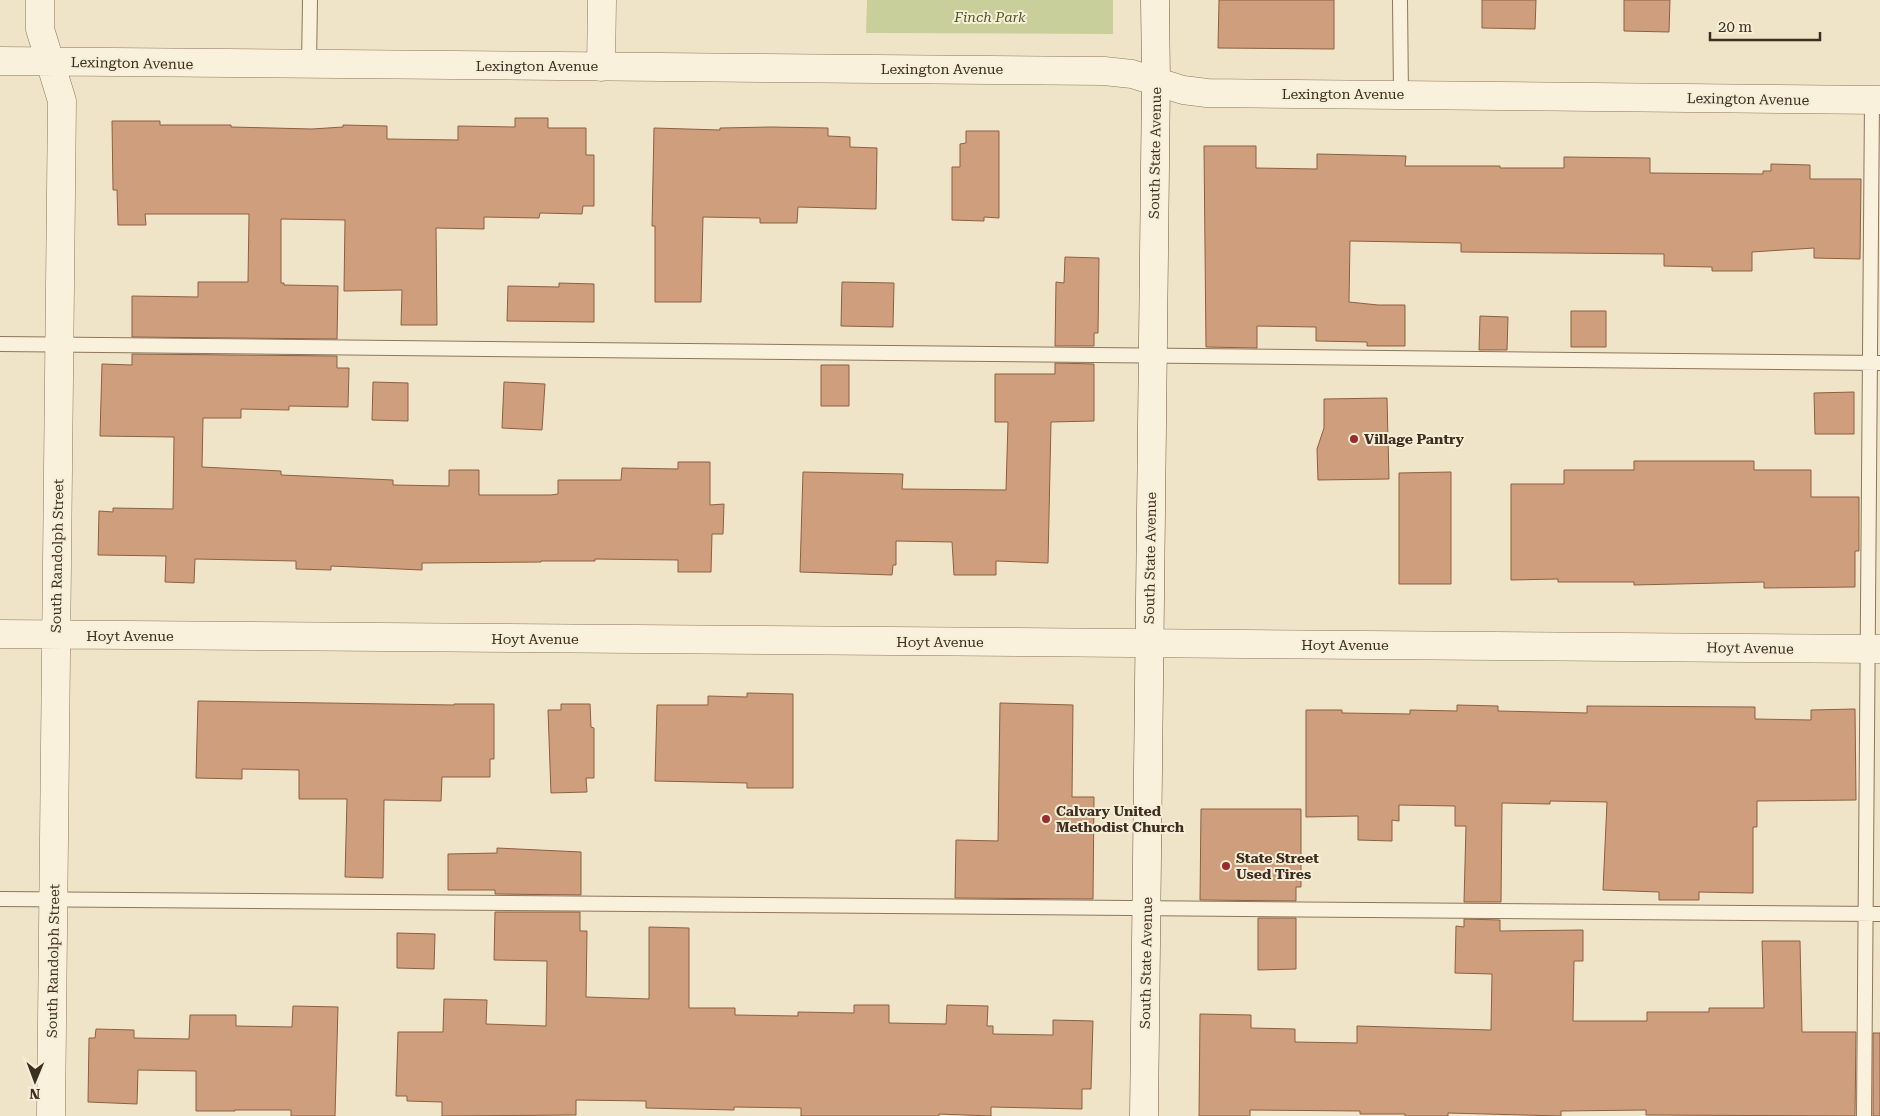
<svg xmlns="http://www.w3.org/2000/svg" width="1880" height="1116" font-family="'Roboto Serif',serif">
  <rect width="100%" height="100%" fill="#f0e4c8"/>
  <!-- green -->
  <path fill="#c9cf9b" d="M 867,0 L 1113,0 L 1113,34 L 866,33 Z"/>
  <!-- building -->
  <path fill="#cf9f7d" stroke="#8d5f41" d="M 1219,0 L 1334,0 L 1334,49 L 1218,48 Z
    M 1482,0 L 1536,0 L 1535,29 L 1482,28 Z
    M 1624,0 L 1670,0 L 1669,32 L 1624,31 Z
    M 515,118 L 548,118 L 548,128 L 586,128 L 586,155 L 594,155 L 594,206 L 583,206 L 582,214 L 540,213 L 539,218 L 484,217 L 484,229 L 436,228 L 437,325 L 401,325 L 402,290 L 344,291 L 345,220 L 281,219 L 281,283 L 284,283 L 284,285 L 338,286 L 337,339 L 132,337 L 132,296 L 198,297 L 198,282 L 248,282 L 249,214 L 145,214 L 146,225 L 118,225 L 117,190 L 113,190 L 112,121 L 160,121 L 160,125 L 231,125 L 231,127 L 312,129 L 343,127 L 343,125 L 387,126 L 387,139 L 458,140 L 458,126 L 515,127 Z
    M 771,127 L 828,128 L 828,136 L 850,137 L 850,147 L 877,148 L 876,209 L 798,207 L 797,223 L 760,223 L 760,218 L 703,217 L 701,302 L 655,302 L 655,226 L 652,226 L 654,128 L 720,130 L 720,128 Z
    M 966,131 L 999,131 L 999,218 L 984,217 L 984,221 L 952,220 L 952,167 L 960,167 L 960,144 L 966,143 Z
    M 1204,146 L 1256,146 L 1256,168 L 1317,169 L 1317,154 L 1406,156 L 1405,166 L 1500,166 L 1500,168 L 1564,168 L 1564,157 L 1650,158 L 1650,173 L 1763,174 L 1763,171 L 1771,171 L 1771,164 L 1810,165 L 1810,179 L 1861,179 L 1860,259 L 1814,258 L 1814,248 L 1752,252 L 1752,271 L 1712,271 L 1712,267 L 1664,266 L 1664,254 L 1461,252 L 1461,243 L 1350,241 L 1349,302 L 1378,305 L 1405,305 L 1405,346 L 1367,346 L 1367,342 L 1316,341 L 1316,327 L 1257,326 L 1257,348 L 1206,347 Z
    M 1065,257 L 1099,258 L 1098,333 L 1094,333 L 1094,346 L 1055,346 L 1056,282 L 1064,283 Z
    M 842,282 L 894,283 L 893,327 L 841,326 Z
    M 559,283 L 594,284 L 594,322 L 507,321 L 508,286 L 559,287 Z
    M 1571,311 L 1606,311 L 1606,347 L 1571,347 Z
    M 1480,316 L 1508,317 L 1507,350 L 1479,350 Z
    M 132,354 L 337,356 L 337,368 L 349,368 L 348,407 L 289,406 L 289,410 L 241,409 L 241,418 L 203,418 L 202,467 L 281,471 L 281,475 L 393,480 L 393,485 L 449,486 L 449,470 L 479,470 L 479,495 L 551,495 L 558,494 L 558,480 L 621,480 L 622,468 L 678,469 L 678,462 L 710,462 L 710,505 L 724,504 L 723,534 L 712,534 L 711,572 L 678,572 L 678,560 L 595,559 L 595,561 L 541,561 L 541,562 L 422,563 L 422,570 L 331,566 L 331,570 L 296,569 L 296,561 L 195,559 L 194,583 L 165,582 L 166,556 L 98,555 L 99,511 L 113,512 L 113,508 L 173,509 L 174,437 L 100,436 L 102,364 L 132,365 Z
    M 1055,363 L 1094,364 L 1094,421 L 1051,422 L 1048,563 L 996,561 L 996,575 L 954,575 L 952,542 L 896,541 L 896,565 L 893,565 L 892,575 L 800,572 L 803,472 L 903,474 L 902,489 L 1006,490 L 1008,422 L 995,422 L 995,374 L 1055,374 Z
    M 821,365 L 849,365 L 849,406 L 821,406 Z
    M 373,382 L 408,383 L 408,421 L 372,420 Z
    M 504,382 L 545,384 L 542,430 L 502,428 Z
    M 1854,392 L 1854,434 L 1815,434 L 1814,393 Z
    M 1387,398 L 1389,479 L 1318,480 L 1317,449 L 1324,428 L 1324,399 Z
    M 1634,461 L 1754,461 L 1754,470 L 1811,470 L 1811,497 L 1859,497 L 1859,551 L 1855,551 L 1855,587 L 1764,588 L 1764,582 L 1634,585 L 1634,582 L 1558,582 L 1558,579 L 1511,580 L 1511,484 L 1564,484 L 1564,470 L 1634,470 Z
    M 1451,472 L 1451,584 L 1399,584 L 1399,473 Z
    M 747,693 L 793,694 L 793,788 L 747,788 L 747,783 L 655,781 L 657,705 L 708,705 L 708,696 L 747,697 Z
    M 198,701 L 454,705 L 454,704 L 494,704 L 494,759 L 490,759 L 490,777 L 442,777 L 441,801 L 384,800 L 383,878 L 345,877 L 347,799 L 299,799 L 299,770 L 242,769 L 242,779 L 196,778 Z
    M 1000,703 L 1073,705 L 1072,797 L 1094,797 L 1093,899 L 955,898 L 956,840 L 998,841 Z
    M 561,704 L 590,704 L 591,727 L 594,728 L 594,778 L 586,778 L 587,792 L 551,793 L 548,710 L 561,710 Z
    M 1457,705 L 1498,706 L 1498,711 L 1587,713 L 1587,706 L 1755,707 L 1755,719 L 1811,720 L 1811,710 L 1855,709 L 1856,800 L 1757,801 L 1757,827 L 1753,827 L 1753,893 L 1699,892 L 1699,900 L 1659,900 L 1659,892 L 1603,890 L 1607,802 L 1550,801 L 1550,804 L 1502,803 L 1501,902 L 1464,902 L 1466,826 L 1455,826 L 1455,806 L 1399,805 L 1399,821 L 1392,820 L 1392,841 L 1358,840 L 1358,816 L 1306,817 L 1306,710 L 1342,710 L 1342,713 L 1410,714 L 1410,710 L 1457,711 Z
    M 1201,809 L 1301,809 L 1301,887 L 1296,887 L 1296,901 L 1200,900 Z
    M 497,848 L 581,852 L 581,895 L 495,894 L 495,890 L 448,890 L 448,854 L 497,853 Z
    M 495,912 L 580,912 L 580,931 L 587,931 L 586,997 L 649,999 L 649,927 L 689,928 L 689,1008 L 735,1008 L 735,1015 L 798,1016 L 798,1012 L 854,1013 L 854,1005 L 889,1005 L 889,1023 L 946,1024 L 947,1005 L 988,1006 L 987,1026 L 993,1026 L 993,1034 L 1053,1035 L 1053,1020 L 1093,1021 L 1091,1089 L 1082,1089 L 1082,1109 L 991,1107 L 991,1116 L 939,1114 L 939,1116 L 801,1116 L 801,1108 L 734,1107 L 734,1110 L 646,1108 L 646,1101 L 576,1100 L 576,1115 L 442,1116 L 442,1102 L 407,1101 L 407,1096 L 396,1096 L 398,1032 L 443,1032 L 444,999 L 487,1000 L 486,1024 L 546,1026 L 547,961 L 494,960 Z
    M 1258,918 L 1296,918 L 1296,969 L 1258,970 Z
    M 1464,919 L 1500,920 L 1500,931 L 1583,930 L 1583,961 L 1574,961 L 1573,1021 L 1647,1021 L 1647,1012 L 1709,1012 L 1709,1008 L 1764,1008 L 1762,941 L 1800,941 L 1802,1032 L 1856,1032 L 1855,1116 L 1646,1115 L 1646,1110 L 1561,1111 L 1561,1116 L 1448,1113 L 1448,1116 L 1405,1116 L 1405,1114 L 1360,1114 L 1360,1111 L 1250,1110 L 1250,1116 L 1199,1116 L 1200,1014 L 1251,1015 L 1251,1028 L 1295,1029 L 1295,1042 L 1357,1043 L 1357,1026 L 1491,1030 L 1492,974 L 1455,973 L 1456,926 L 1464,927 Z
    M 397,933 L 435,934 L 434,969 L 397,968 Z
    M 293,1006 L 338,1007 L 335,1116 L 291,1116 L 291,1110 L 235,1110 L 235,1111 L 196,1111 L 196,1071 L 138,1070 L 137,1104 L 88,1102 L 89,1038 L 95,1038 L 96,1029 L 134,1030 L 134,1038 L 189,1039 L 190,1015 L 236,1015 L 236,1026 L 292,1027 Z
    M 1873,1033 L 1880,1033 L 1880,1116 L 1873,1116 Z"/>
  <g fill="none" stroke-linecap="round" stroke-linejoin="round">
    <defs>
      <path id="lane" d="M 1400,0 L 1401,95
        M 309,65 L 310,0
        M 0,344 L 1880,363
        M 0,899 L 1880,914
        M 1864,1116 L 1872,100"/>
      <path id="street" d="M 40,0 L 40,29 L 62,101 L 51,1116
        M 0,61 L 1104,71 L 1132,74 L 1183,90 L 1207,93 L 1880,100
        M 601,67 L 602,0
        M 0,634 L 1880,649"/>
      <path id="secondary" d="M 1144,1116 L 1156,81 L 1155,0"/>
    </defs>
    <!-- lane casing -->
    <use href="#lane" stroke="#8d765c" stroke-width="16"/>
    <!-- street casing -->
    <use href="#street" stroke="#8d765c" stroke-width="29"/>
    <!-- secondary casing -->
    <use href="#secondary" stroke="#6f573f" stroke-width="29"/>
    <!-- lane -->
    <use href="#lane" stroke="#faf1dc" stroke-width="14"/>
    <!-- street -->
    <use href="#street" stroke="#faf1dc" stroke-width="28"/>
    <!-- secondary -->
    <use href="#secondary" stroke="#faf1dc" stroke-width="28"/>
  </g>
  <!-- markers -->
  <g fill="#9e2a2b" stroke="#f7eed8" stroke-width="2">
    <circle cx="1354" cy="439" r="5"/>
    <circle cx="1046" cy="819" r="5"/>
    <circle cx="1226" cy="866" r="5"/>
  </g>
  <g text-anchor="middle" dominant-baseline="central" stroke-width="4" stroke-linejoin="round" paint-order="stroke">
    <!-- park labels -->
    <g font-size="14" font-style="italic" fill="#4d5a26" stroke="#f7eed8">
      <text x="990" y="17">Finch Park</text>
    </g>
    <!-- street labels -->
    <g font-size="14" fill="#3d2e20" stroke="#f7eed8">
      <text transform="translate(132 63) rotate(1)">Lexington Avenue</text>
      <text x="537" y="66">Lexington Avenue</text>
      <text x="942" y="69">Lexington Avenue</text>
      <text x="1343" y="94">Lexington Avenue</text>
      <text transform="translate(1748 99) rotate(1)">Lexington Avenue</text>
      <text transform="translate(1155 153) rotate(-89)">South State Avenue</text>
      <text transform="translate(57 556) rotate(-89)">South Randolph Street</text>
      <text transform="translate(1150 558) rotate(-89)">South State Avenue</text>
      <text x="130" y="636">Hoyt Avenue</text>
      <text x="535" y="639">Hoyt Avenue</text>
      <text x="940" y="642">Hoyt Avenue</text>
      <text x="1345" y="645">Hoyt Avenue</text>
      <text transform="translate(1750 648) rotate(1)">Hoyt Avenue</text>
      <text transform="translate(53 961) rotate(-89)">South Randolph Street</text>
      <text transform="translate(1146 963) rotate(-89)">South State Avenue</text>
    </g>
    <!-- poi labels -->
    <g font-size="14" font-weight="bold" fill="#3d2e20" stroke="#f7eed8" text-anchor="start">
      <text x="1364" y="439">Village Pantry</text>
      <text x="1056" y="811">Calvary United<tspan x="1056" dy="16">Methodist Church</tspan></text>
      <text x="1236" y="858">State Street<tspan x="1236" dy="16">Used Tires</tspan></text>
    </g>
  </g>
  <!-- north arrow -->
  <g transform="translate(35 1081) rotate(181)" stroke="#f7eed8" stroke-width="4" paint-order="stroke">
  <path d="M0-4L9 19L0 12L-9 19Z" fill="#3d2e20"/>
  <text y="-8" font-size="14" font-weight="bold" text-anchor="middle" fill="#3d2e20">N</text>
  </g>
  <!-- scale -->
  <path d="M1710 32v8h110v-8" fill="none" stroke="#3d2e20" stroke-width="2.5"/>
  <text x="1718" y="32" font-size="15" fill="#3d2e20" stroke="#f7eed8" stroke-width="4" paint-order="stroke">20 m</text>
</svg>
